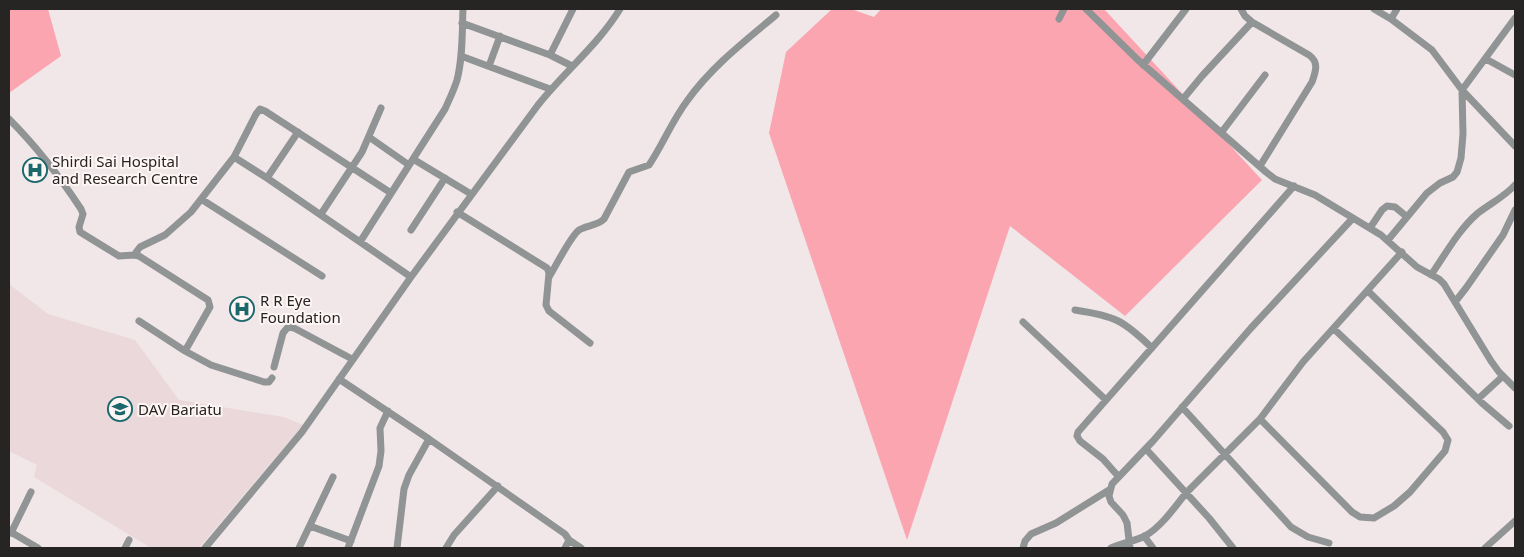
<svg xmlns="http://www.w3.org/2000/svg" width="1524" height="557" font-family="'Noto Sans',sans-serif">
  <rect width="100%" height="100%" fill="#f1e7e8"/>
  <!-- built -->
  <path fill="#ead8da" d="M 9,284 L 48,314 L 135,340 L 179,400 L 284,417 L 303,425 L 199,548 L 151,548 L 34,477 L 37,465 L 9,451 Z"/>
  <!-- green -->
  <path fill="#fba5b1" d="M 9,9 L 48,9 L 61,56 L 9,93 Z
    M 832,9 L 851,9 L 874,17 L 881,9 L 1104,9 L 1262,180 L 1125,316 L 1010,226 L 907,540 L 769,133 L 786,52 Z"/>
  <g fill="none" stroke-linecap="round" stroke-linejoin="round">
    <!-- minor -->
    <path stroke="#909494" stroke-width="7" d="M 1086,9 L 1138,60 L 1266,172 L 1275,179 L 1315,195 L 1381,235 L 1417,267 L 1439,279 L 1444,284 L 1491,361 L 1499,372 L 1515,388
      M 1241,9 L 1245,16 L 1252,22 L 1309,55 C 1319,62 1316,71 1312,82 L 1260,166
      M 1374,9 L 1391,19 L 1432,50 L 1462,90 L 1515,146
      M 1059,19 L 1064,9
      M 1391,19 L 1397,9
      M 462,23 L 550,55 L 572,66
      M 550,55 L 573,9
      M 461,56 L 550,89
      M 1486,59 L 1515,75
      M 1143,65 L 1186,9
      M 489,66 L 500,36
      M 1183,99 L 1202,76 L 1252,22
      M 9,119 C 36,146 60,177 81,209 L 83,214 L 79,227 L 80,232 L 119,256 L 134,255 L 139,256 L 208,300 L 210,307 L 185,351
      M 1221,133 L 1265,75
      M 369,137 L 409,165
      M 234,157 L 267,178 L 411,277
      M 413,159 L 471,194
      M 267,178 L 298,132
      M 201,199 L 322,276
      M 457,212 L 547,268 L 549,273 L 546,305 L 549,311 L 590,343
      M 321,214 L 362,152 L 381,108
      M 1370,228 L 1382,210 L 1387,206 L 1395,207 L 1406,216
      M 411,230 L 445,178
      M 1388,240 L 1427,193 L 1440,183 L 1453,177 L 1457,172 L 1461,158 L 1463,134 L 1462,90 L 1515,18
      M 360,242 L 445,109 C 449,100 454,90 457,80 C 463,57 462,32 463,9
      M 134,255 L 140,247 L 165,235 L 191,212 L 234,157 L 256,114 L 260,109 L 265,111 L 391,193
      M 1431,275 C 1445,255 1459,229 1478,213 C 1491,203 1504,197 1515,185
      M 549,277 C 556,266 570,237 579,230 C 587,225 597,226 604,219 L 629,172 L 649,165 C 663,144 672,121 687,101 C 711,67 745,41 776,15
      M 1368,291 L 1482,403 L 1509,426
      M 1455,302 L 1466,288 L 1503,235 L 1515,210
      M 1075,310 C 1115,316 1123,320 1152,348
      M 139,321 L 185,351 L 211,365 L 264,382 L 269,382 L 272,378
      M 1023,322 L 1106,400
      M 274,367 L 283,333 L 288,327 L 294,328 L 352,359
      M 339,379 L 429,439
      M 1478,399 L 1503,376
      M 1182,407 L 1291,527 L 1308,537 L 1329,543
      M 1260,419 L 1352,512 L 1360,517 L 1374,518 L 1394,506 L 1410,492 L 1445,451 L 1448,440 L 1443,432 L 1334,329
      M 1146,449 L 1209,518 L 1233,548
      M 1118,476 L 1103,459 L 1080,441 L 1077,436 L 1078,432 L 1294,186
      M 310,526 L 351,541
      M 9,531 L 38,548
      M 11,533 L 31,492
      M 1144,536 L 1153,548
      M 569,540 L 581,548
      M 125,548 L 129,540
      M 205,548 L 302,432 L 411,277 L 538,105 C 564,72 598,45 620,9
      M 299,548 L 333,477
      M 348,548 L 379,466 L 381,451 L 380,428 L 388,411
      M 397,548 L 404,489 L 409,475 L 429,439 L 565,534 L 569,540 L 565,548
      M 446,548 L 454,535 L 498,486
      M 1023,548 L 1025,541 L 1031,534 L 1056,523 L 1109,490
      M 1111,548 C 1122,543 1135,541 1145,536 C 1161,527 1175,507 1186,493 L 1260,419 L 1303,362 L 1402,252
      M 1130,548 L 1127,523 L 1123,515 L 1111,502 L 1109,496 L 1112,484 L 1153,441 L 1251,328 L 1353,218
      M 1485,548 L 1515,521"/>
  </g>
  <!-- icons -->
  <defs>
    <symbol id="hospital-ring" viewBox="-11 -11 22 22"><circle r="9.5" fill="#fef5f5" stroke="#1b686c" stroke-width="1.5"/><path d="M-5-5h3v3.5h4V-5h3V5h-3V1.5h-4V5h-3Z" fill="#1b686c"/></symbol>
    <symbol id="school-ring" viewBox="-11 -11 22 22"><circle r="9.5" fill="#fef5f5" stroke="#1b686c" stroke-width="1.5"/><path d="M0-5L7-2L0 1L-7-2ZM-4 1L0 2.5L4 1V4Q0 6-4 4Z" fill="#1b686c"/></symbol>
  </defs>
  <g fill-rule="evenodd">
    <use href="#hospital-ring" x="21" y="156" width="28" height="28"/>
    <use href="#hospital-ring" x="228" y="295" width="28" height="28"/>
    <use href="#school-ring" x="106" y="395" width="28" height="28"/>
  </g>
  <g text-anchor="middle" dominant-baseline="central" stroke-width="4" stroke-linejoin="round" paint-order="stroke">
    <!-- poi labels -->
    <g font-size="15" fill="#272424" stroke="#fef5f5" text-anchor="start">
      <text x="52" y="161">Shirdi Sai Hospital<tspan x="52" dy="17">and Research Centre</tspan></text>
      <text x="260" y="300">R R Eye<tspan x="260" dy="17">Foundation</tspan></text>
      <text x="138" y="409">DAV Bariatu</text>
    </g>
  </g>
  <!-- border -->
  <rect width="1524" height="557" fill="none" stroke="#272424" stroke-width="20"/>
</svg>
